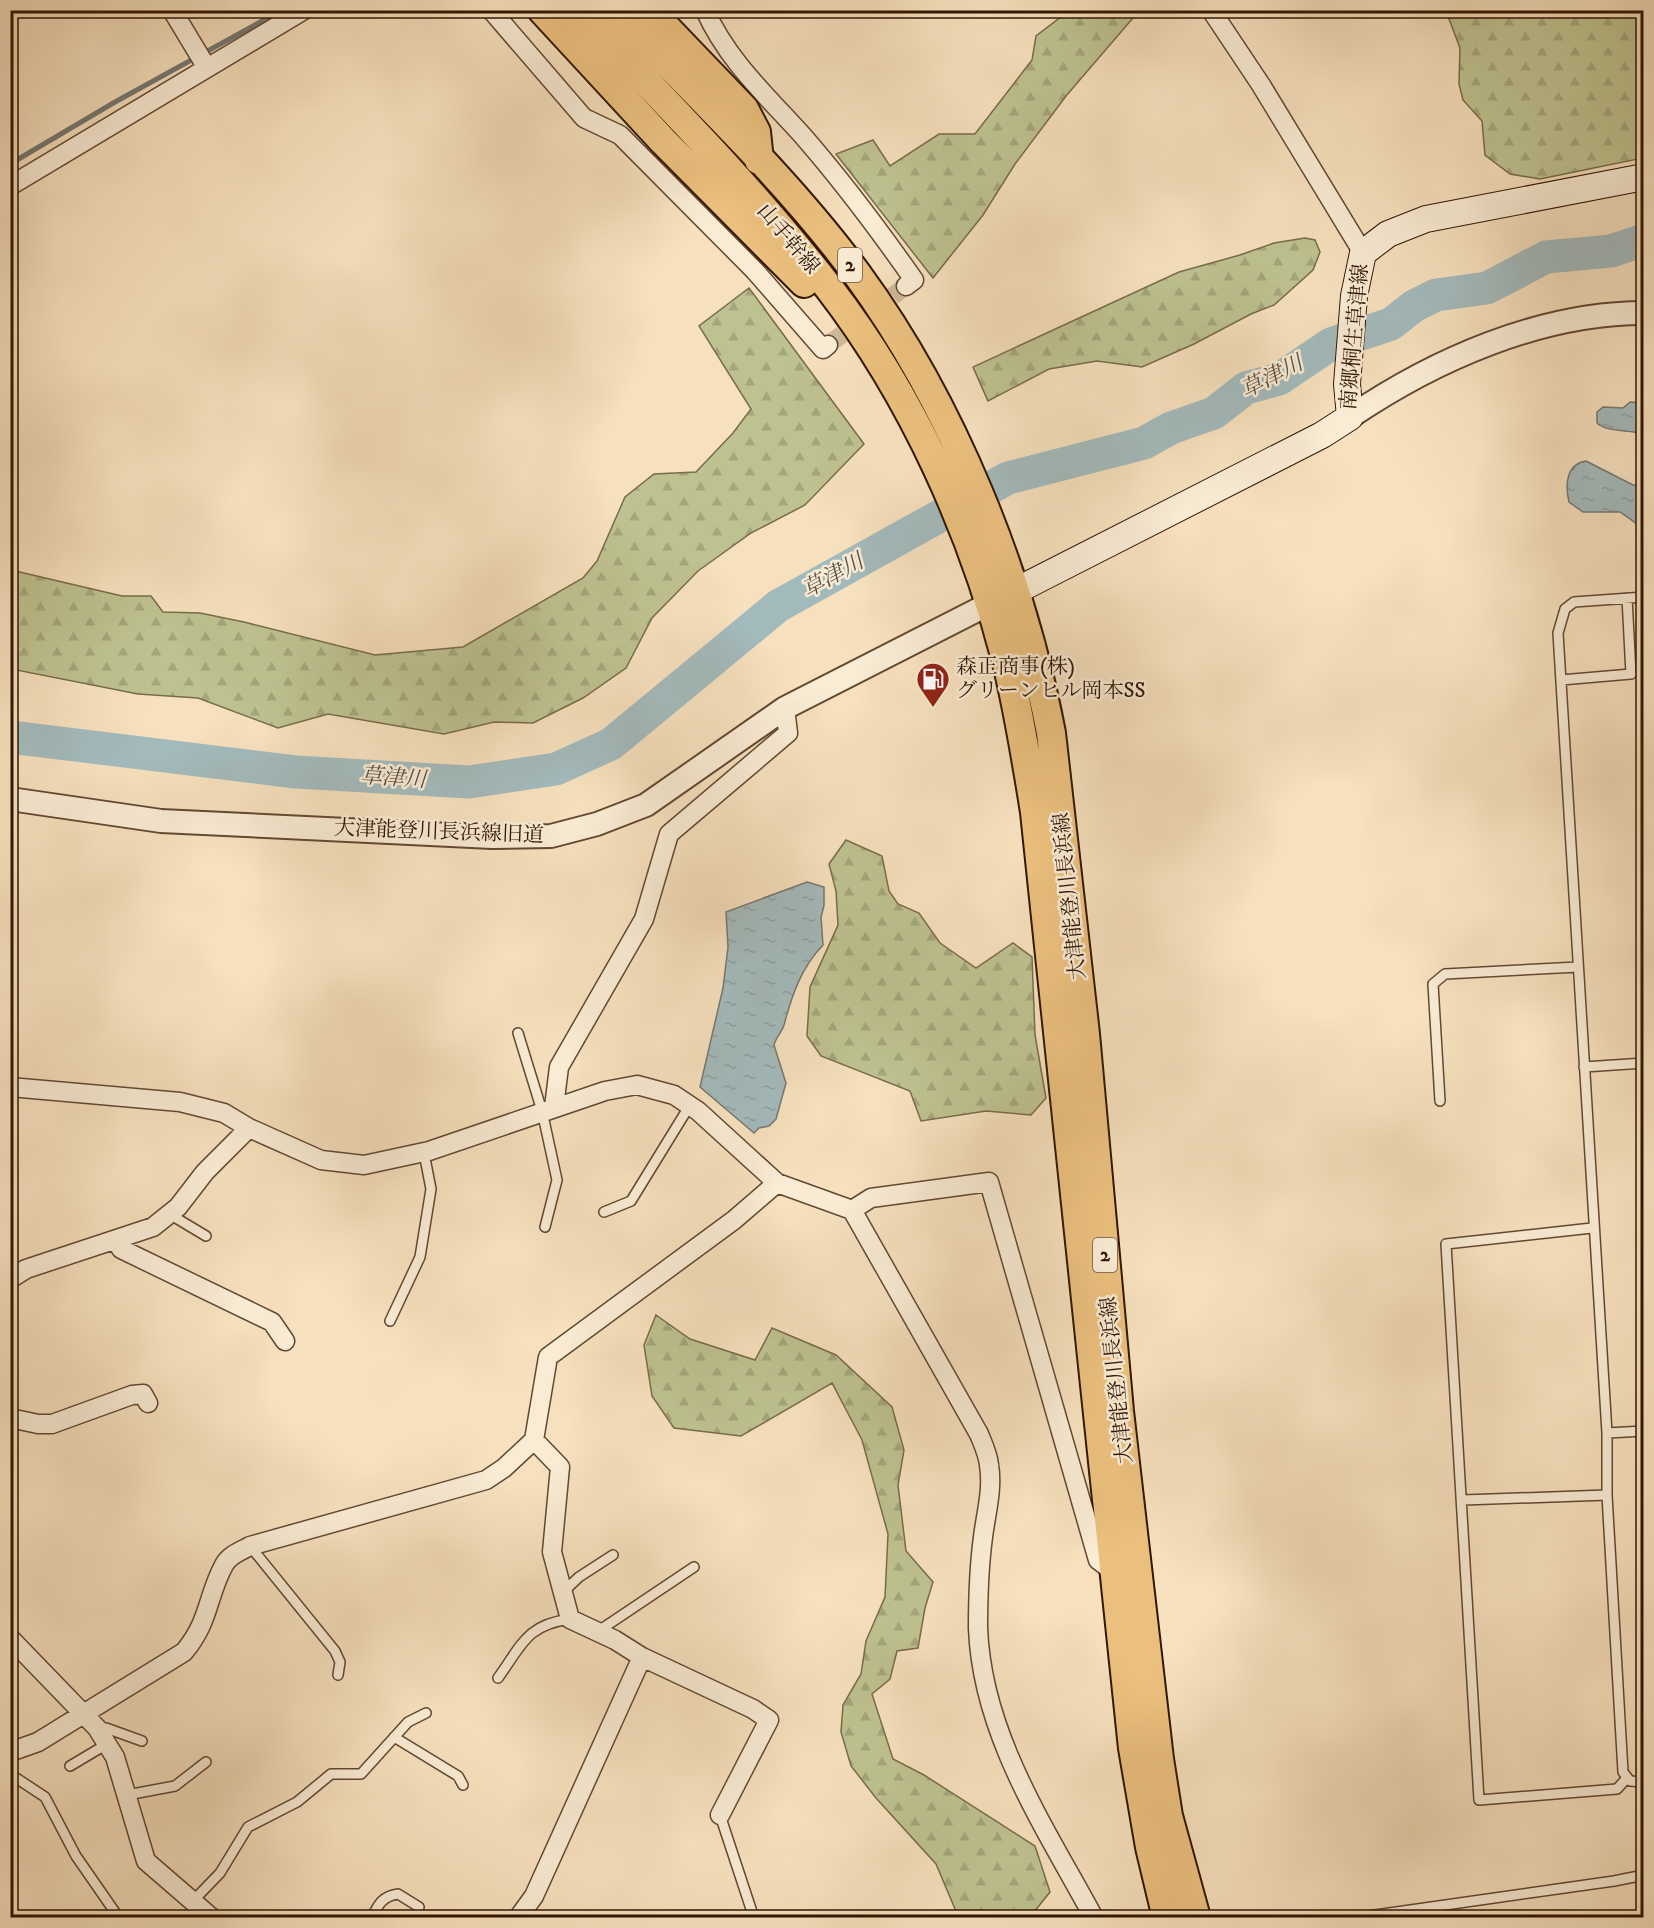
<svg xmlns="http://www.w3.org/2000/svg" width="1654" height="1928" font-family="'IM FELL DW Pica','Noto Serif JP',serif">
  <defs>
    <pattern id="forest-firs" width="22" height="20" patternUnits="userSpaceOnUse" patternTransform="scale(1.5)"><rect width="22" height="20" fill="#bec290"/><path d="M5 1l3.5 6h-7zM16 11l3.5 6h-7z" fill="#a4a67b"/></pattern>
    <pattern id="water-ripples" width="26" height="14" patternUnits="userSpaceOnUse" patternTransform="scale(1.5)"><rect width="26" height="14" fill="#a3babc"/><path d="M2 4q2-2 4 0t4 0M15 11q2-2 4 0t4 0" fill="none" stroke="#8d9fa0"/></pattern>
  </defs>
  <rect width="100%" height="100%" fill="#f6e0bd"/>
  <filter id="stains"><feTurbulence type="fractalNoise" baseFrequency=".00333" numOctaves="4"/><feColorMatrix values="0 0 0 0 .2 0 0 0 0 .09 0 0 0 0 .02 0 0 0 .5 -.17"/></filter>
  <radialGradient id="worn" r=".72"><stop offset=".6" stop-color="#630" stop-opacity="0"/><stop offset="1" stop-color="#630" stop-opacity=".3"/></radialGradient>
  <!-- forest -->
  <path fill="url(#forest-firs)" stroke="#786c4a" stroke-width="1.5" d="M 1070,10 L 1139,11 L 1066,96 L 1015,164 L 983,215 L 933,278 L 836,154 L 873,140 L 890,166 L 939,134 L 975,134 L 1032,60 L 1036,36 Z
    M 1446,11 L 1643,11 L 1643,158 L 1540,179 L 1510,174 L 1485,155 L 1482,121 L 1463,100 L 1459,84 L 1460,48 Z
    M 1305,238 L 1315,240 L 1320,252 L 1313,270 L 1274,305 L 1251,314 L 1194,344 L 1142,367 L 1097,361 L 1049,369 L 988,401 L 973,367 L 1179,272 L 1240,255 L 1274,243 Z
    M 749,288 L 864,444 L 805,505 L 751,533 L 698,571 L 652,618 L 626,668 L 583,698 L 533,723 L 494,722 L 444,734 L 328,714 L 278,728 L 198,698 L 138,694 L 11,669 L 11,570 L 122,596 L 151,596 L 163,612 L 200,613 L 244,622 L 375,655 L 463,647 L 583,578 L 597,561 L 625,497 L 654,474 L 696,472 L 733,433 L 751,409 L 699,326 Z
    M 846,840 L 882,856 L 889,891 L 898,904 L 919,913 L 940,943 L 976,968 L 1013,943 L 1032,957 L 1035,1035 L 1046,1098 L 1031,1115 L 986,1111 L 921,1121 L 910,1091 L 821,1056 L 807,1036 L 810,987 L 838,925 L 836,891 L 829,864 Z
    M 656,1315 L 690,1339 L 755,1360 L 772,1328 L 836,1355 L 892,1407 L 904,1450 L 898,1485 L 906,1551 L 933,1582 L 925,1608 L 918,1648 L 897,1651 L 890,1679 L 872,1694 L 893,1759 L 924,1775 L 1035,1846 L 1050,1892 L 1030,1917 L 953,1917 L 955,1909 L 936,1864 L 876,1798 L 851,1766 L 841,1732 L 843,1705 L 861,1674 L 866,1641 L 885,1597 L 888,1534 L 862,1440 L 832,1383 L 741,1436 L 674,1428 L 652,1396 L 644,1345 Z"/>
  <!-- water -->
  <path fill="url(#water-ripples)" stroke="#757872" stroke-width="1.5" d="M 1630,402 L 1643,403 L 1643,434 C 1629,429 1608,433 1597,423 L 1597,412 L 1603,407 L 1623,408 Z
    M 1586,461 L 1633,485 L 1643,487 L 1643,523 L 1640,526 L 1620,512 L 1583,512 L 1569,502 C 1565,485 1566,464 1586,461 Z
    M 807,882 L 824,887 L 824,906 L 821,917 L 823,945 C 801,968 792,995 784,1025 C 782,1032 776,1037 774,1045 L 786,1083 L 776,1119 L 769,1126 L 759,1128 L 754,1133 L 700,1087 L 723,988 L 728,947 L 726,912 Z"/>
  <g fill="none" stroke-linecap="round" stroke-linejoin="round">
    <!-- stream -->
    <path stroke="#757872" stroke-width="5" d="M 10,164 L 115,102 L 282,10"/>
    <!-- river -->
    <path stroke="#a3babc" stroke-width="33" d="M 10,737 L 296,772 L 469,782 L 556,769 L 611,744 L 778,606 L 1008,478 L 1144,443 L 1171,428 L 1214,413 L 1246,388 L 1279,379 L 1331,344 L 1391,324 L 1414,306 L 1436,295 L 1487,288 L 1546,257 L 1611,251 L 1644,240"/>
    <!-- minor-tunnel -->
    <path stroke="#cfb898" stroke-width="18" stroke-dasharray="18 9" stroke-linecap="butt" d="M 828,345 L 906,286"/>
    <defs>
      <path id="service" d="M 1644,597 L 1574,602 L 1565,609 L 1558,633 L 1607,1433 L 1607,1495 L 1623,1772 L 1630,1781 L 1644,1782
        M 1561,680 L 1631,674 L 1627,598
        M 518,1033 L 542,1111 L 557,1180 L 545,1227
        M 1584,1067 L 1644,1063
        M 1440,1101 L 1433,984 L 1445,974 L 1578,967
        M 604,1212 L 631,1201 L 690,1105
        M 171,1215 L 206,1236
        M 1592,1228 L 1446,1244 L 1479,1800 L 1617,1789 L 1626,1779
        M 390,1321 L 420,1257 L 431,1189 L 424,1153
        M 1607,1433 L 1644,1431
        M 1463,1500 L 1607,1495
        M 250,1546 L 335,1651 L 340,1662 L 338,1675
        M 563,1592 L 579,1577 L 613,1555
        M 597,1632 L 694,1567
        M 498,1678 C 522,1645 526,1625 570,1619
        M 97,1728 L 106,1728 L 142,1741
        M 394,1737 L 458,1776 L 463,1785
        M 70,1766 L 107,1744
        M 10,1774 L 45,1797 L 76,1856 L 119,1918
        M 127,1795 L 175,1786 L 206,1762
        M 720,1815 L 754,1918
        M 193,1901 L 220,1873 L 248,1827 L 297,1802 L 331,1774 L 361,1774 L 408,1722 L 426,1713
        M 372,1918 C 378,1904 383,1896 398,1894 L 419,1907
        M 1354,1918 L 1614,1881 L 1644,1875"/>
      <path id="minor" d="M 172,10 L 207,68
        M 491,10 L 584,118 L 620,135 L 755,271 L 823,349 L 828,345
        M 705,10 C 727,60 767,96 803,136 C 843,182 879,230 914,280 L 906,286
        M 1211,10 L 1261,85 L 1363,253
        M 10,186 L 304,10
        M 10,1087 L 180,1102 L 224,1113 L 249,1128 L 321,1160 L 364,1165 L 429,1151 L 605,1091 L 637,1085 L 674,1095 L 698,1111 L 777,1183 L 852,1210 L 979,1434 C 983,1444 988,1454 989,1465 C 993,1489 986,1513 983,1537 C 979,1567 978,1598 978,1628 C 982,1735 1045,1827 1094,1918
        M 554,1107 L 559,1067 L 644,919 L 669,834 L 788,733 L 785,708
        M 852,1210 L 871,1198 L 989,1182 L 1098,1560 L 1114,1572
        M 116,1240 L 121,1249 L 272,1322 L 285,1341
        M 10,1279 L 26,1269 L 153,1227 L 178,1207 L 205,1172 L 249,1128
        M 10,1418 L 38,1424 L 52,1424 L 132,1395 L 143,1394 L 148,1403
        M 10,1638 L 97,1728 L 115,1757 L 146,1861 L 212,1918
        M 642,1657 L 753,1709 L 769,1720 L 720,1815
        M 10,1752 L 38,1742 L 184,1652 C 210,1621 207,1596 224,1565 C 229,1555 241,1551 250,1546 L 486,1480 L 504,1468 L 534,1440 L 548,1357 L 734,1220 L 777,1183
        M 518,1918 L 534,1896 L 642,1657 L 615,1640 L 570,1619 L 552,1552 L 560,1467 L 534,1440"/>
      <path id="tertiary" d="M 1350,417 C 1434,360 1540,313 1644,313
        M 10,799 L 161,821 L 492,837 L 551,836 L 597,824 L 646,805 L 785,708 L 989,604"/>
      <path id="secondary" d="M 998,600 L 1322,435 L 1350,417 L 1347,384 L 1354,296 L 1363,253 L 1388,234 L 1426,219 L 1644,177"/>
      <path id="primary" d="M 542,10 L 663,141 L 804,283
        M 578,10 C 664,101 753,189 829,288 C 913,397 973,531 1007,663 C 1019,712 1027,762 1035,812 L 1133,1748 L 1150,1847 L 1167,1918
        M 616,10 C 698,96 787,179 857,274 C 953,405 1021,575 1051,733 L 1085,1034 L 1119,1411 L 1159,1759 L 1168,1816 L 1196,1918
        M 649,10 L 744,109 L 756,132 L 759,160"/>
    </defs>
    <!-- service casing -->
    <use href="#service" stroke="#624832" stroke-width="12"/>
    <!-- minor casing -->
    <use href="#minor" stroke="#624832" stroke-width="21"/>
    <!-- tertiary casing -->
    <use href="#tertiary" stroke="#624832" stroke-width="26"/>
    <!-- secondary casing -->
    <use href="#secondary" stroke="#311603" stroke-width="28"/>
    <!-- primary casing -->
    <use href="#primary" stroke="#311603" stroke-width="32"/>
    <!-- service -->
    <use href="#service" stroke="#f9ebd4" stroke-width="9"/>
    <!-- minor -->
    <use href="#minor" stroke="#f9ebd4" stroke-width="18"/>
    <!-- tertiary -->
    <use href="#tertiary" stroke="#f9ebd4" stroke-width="22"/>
    <!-- secondary -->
    <use href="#secondary" stroke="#f9ebd4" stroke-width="26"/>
    <!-- primary -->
    <use href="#primary" stroke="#ebc07e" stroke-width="28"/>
  </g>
  <!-- icons -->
  <defs>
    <symbol id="fuel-pin" viewBox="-11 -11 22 30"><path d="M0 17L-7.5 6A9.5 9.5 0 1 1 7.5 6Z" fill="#8f2418" stroke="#f9ebd4"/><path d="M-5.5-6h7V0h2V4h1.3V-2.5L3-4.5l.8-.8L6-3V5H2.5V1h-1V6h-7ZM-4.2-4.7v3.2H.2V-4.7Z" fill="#fff"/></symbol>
  </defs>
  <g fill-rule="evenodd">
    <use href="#fuel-pin" x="914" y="660" width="38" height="52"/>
  </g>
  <g text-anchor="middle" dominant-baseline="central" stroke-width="5" stroke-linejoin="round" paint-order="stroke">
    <!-- shield labels -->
    <g fill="#f9ebd4" stroke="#6d5642" stroke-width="1.5">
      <rect x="838" y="248" width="24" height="34" rx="4.5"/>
      <rect x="1093" y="1238" width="24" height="34" rx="4.5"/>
    </g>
    <g font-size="20" font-weight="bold" fill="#311603">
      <text x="850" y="265">2</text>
      <text x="1105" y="1255">2</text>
    </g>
    <!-- street labels -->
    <g font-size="21" fill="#311603" stroke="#f9ebd4">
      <text transform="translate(788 239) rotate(50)">山手幹線</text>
      <text transform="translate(1355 337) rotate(-85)">南郷桐生草津線</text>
      <text transform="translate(439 832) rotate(2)">大津能登川長浜線旧道</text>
      <text transform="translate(1070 896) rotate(-96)">大津能登川長浜線</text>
      <text transform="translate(1117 1380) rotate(-96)">大津能登川長浜線</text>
    </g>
    <!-- poi labels -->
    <g font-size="21" fill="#311603" stroke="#f9ebd4" text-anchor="start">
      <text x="956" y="667">森正商事(株)<tspan x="956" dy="24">グリーンヒル岡本SS</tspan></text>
    </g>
    <!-- water labels -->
    <g font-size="22" font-style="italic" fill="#594f44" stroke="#f9ebd4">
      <text transform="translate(1272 377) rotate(-27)">草津川</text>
      <text transform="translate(833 576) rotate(-29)">草津川</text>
      <text transform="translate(393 778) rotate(4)">草津川</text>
    </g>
  </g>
  <!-- margin -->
  <rect width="1654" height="1928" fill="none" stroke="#f6e0bd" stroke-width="36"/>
  <rect x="12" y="12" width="1630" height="1904" fill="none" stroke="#311603" stroke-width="3"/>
  <rect x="18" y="18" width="1618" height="1892" fill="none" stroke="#311603" stroke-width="1.5"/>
  <rect width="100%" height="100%" filter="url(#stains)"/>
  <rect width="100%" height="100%" fill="url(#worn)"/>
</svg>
